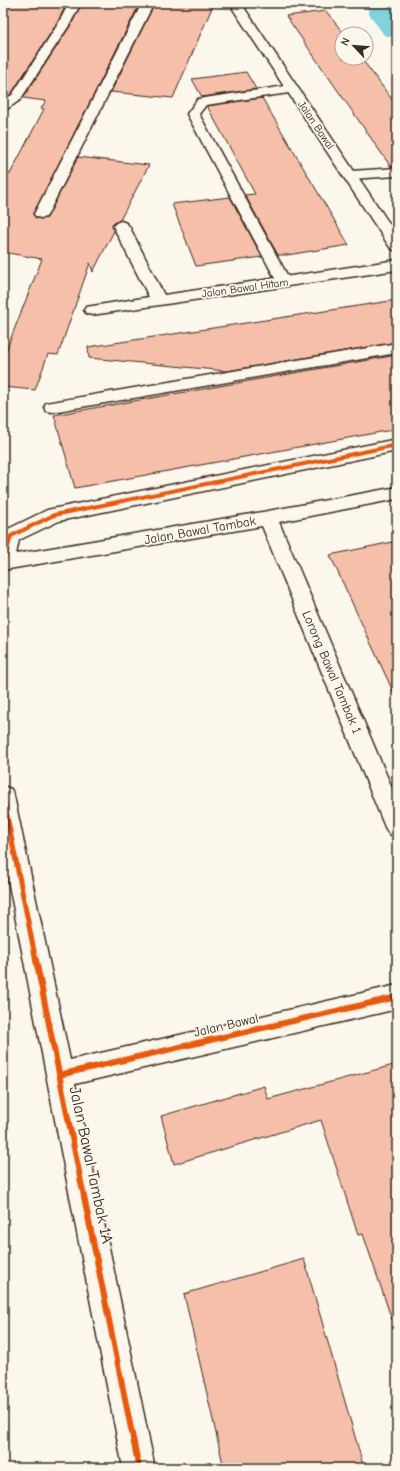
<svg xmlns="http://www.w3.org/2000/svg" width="400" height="1471" font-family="'Comic Neue',sans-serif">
  <rect width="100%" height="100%" fill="#fbf7ec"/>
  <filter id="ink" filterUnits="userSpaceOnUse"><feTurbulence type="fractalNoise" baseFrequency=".025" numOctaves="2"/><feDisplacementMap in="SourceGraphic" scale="8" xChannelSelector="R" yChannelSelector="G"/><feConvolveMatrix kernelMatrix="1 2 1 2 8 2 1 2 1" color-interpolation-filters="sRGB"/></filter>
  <g filter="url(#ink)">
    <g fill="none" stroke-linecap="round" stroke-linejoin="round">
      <!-- river -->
      <path fill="#82d1de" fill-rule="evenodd" d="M 367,3 L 397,3 L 397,38 L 384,35 L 369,14 Z"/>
    </g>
    <!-- building -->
    <path fill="#f6bfaa" stroke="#3b2a1e" d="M 3,3 L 67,3 L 57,23 L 11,94 L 6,97 L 3,96 Z
      M 82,3 L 140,3 L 33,215 L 36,218 L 41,219 L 47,218 L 78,157 L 149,165 L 120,220 L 112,225 L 114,231 L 93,272 L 90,263 L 58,355 L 48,354 L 35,390 L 3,387 L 3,358 L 42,259 L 3,252 L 3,173 L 10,174 L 44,109 L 41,108 L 46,101 L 23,98 L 71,25 Z
      M 155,3 L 214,3 L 173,98 L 111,92 Z
      M 326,11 L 344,34 L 342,34 L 342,58 L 361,58 L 397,106 L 397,167 L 391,167 L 286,16 Z
      M 246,72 L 256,89 L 202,97 L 192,79 Z
      M 262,98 L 275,120 L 349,245 L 287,255 L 278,255 L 245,195 L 255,194 L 207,106 Z
      M 230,197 L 262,257 L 196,266 L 172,204 Z
      M 397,300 L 397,342 L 227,371 L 89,358 L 88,347 Z
      M 397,355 L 397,429 L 75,488 L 54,415 Z
      M 397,541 L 397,700 L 330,555 Z
      M 397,1064 L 397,1319 L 392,1320 L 363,1234 L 358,1235 L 321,1120 L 174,1164 L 161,1116 L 264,1086 L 268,1099 Z
      M 304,1259 L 364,1468 L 224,1468 L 184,1294 Z"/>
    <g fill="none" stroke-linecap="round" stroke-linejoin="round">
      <defs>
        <path id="lane" d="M 69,3 L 81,3 L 70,24 L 20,100 L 7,109 L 3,110 L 3,100 L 12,95 L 58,24 Z
          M 292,85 L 296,86 L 298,89 L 296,92 L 206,105 L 199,114 L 291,282 L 289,285 L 284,286 L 279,285 L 277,282 L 187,114 L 198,99 Z
          M 397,168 L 397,176 L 351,179 L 346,178 L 344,175 L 346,172 L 351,171 Z
          M 397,343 L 397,353 L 52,412 L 46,411 L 44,407 L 46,403 L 52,402 Z"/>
        <path id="street" d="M 142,3 L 154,3 L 48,214 L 46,217 L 41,218 L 36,217 L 34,214 Z
          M 235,3 L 247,3 L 245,9 L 397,235 L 397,251 L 392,249 L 389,246 L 233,9 Z
          M 121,221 L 126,223 L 129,226 L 164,295 L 397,260 L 397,270 L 92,315 L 86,313 L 84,310 L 86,307 L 149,297 L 113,226 L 116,223 Z
          M 397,439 L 397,451 L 59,521 L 19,540 L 16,554 L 268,511 L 397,487 L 397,499 L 279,522 L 397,800 L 397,837 L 389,834 L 385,827 L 262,526 L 3,570 L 4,531 L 47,510 Z
          M 3,786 L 11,789 L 14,796 L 70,1060 L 397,985 L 397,1009 L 75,1084 L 155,1468 L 123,1468 L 3,854 Z"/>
      </defs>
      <!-- lane casing -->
      <use href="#lane" stroke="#3b2a1e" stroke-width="3"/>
      <!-- street casing -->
      <use href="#street" stroke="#3b2a1e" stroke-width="3"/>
      <!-- lane -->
      <use href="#lane" fill="#fbf7ec" fill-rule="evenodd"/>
      <!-- street -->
      <use href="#street" fill="#fbf7ec" fill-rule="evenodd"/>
      <defs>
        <path id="cycleway-far2" d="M 4,561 L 11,536 L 54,515 L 397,445"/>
        <path id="cycleway-far1" d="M 3,563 L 4,560
          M 3,796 L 36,961"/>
        <path id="cycleway" d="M 36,960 L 139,1468
          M 59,1075 L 397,997"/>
      </defs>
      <!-- cycleway-far2 casing -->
      <use href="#cycleway-far2" stroke="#fbf7ec" stroke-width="6"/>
      <!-- cycleway-far1 casing -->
      <use href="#cycleway-far1" stroke="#fbf7ec" stroke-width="8"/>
      <!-- cycleway casing -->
      <use href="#cycleway" stroke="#fbf7ec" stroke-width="9"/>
      <!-- cycleway-far2 -->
      <use href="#cycleway-far2" stroke="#e8590c" stroke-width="4"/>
      <!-- cycleway-far1 -->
      <use href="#cycleway-far1" stroke="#e8590c" stroke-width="5"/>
      <!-- cycleway -->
      <use href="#cycleway" stroke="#e8590c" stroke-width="6"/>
    </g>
  </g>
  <g text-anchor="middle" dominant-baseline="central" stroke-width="3.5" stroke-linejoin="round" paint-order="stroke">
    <!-- far-street labels -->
    <g font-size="11" fill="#3b2a1e" stroke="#fbf7ec">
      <text transform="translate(316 125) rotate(56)">Jalan Bawal</text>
      <text transform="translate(245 288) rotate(-8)">Jalan Bawal Hitam</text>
    </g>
    <!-- street labels -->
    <g font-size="13" fill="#3b2a1e" stroke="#fbf7ec">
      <text transform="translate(200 530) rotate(-10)">Jalan Bawal Tambak</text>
      <text transform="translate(332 672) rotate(67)">Lorong Bawal Tambak 1</text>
      <text transform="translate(226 1025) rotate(-13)">Jalan Bawal</text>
    </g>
    <!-- near-street labels -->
    <g font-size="16" fill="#3b2a1e" stroke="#fbf7ec">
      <text transform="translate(91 1165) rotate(78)">Jalan Bawal Tambak 1A</text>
    </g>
  </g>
  <!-- margin -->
  <rect width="400" height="1471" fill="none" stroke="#fbf7ec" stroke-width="16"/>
  <rect x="8" y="8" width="384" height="1455" fill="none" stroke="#3b2a1e" stroke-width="1.5" filter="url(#ink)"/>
  <!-- north arrow -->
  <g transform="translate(354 46) rotate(296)"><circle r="19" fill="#fbf7ec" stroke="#aea59a"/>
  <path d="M0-3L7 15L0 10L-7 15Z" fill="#3b2a1e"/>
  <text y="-6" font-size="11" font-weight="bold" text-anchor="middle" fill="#3b2a1e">N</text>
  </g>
</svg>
